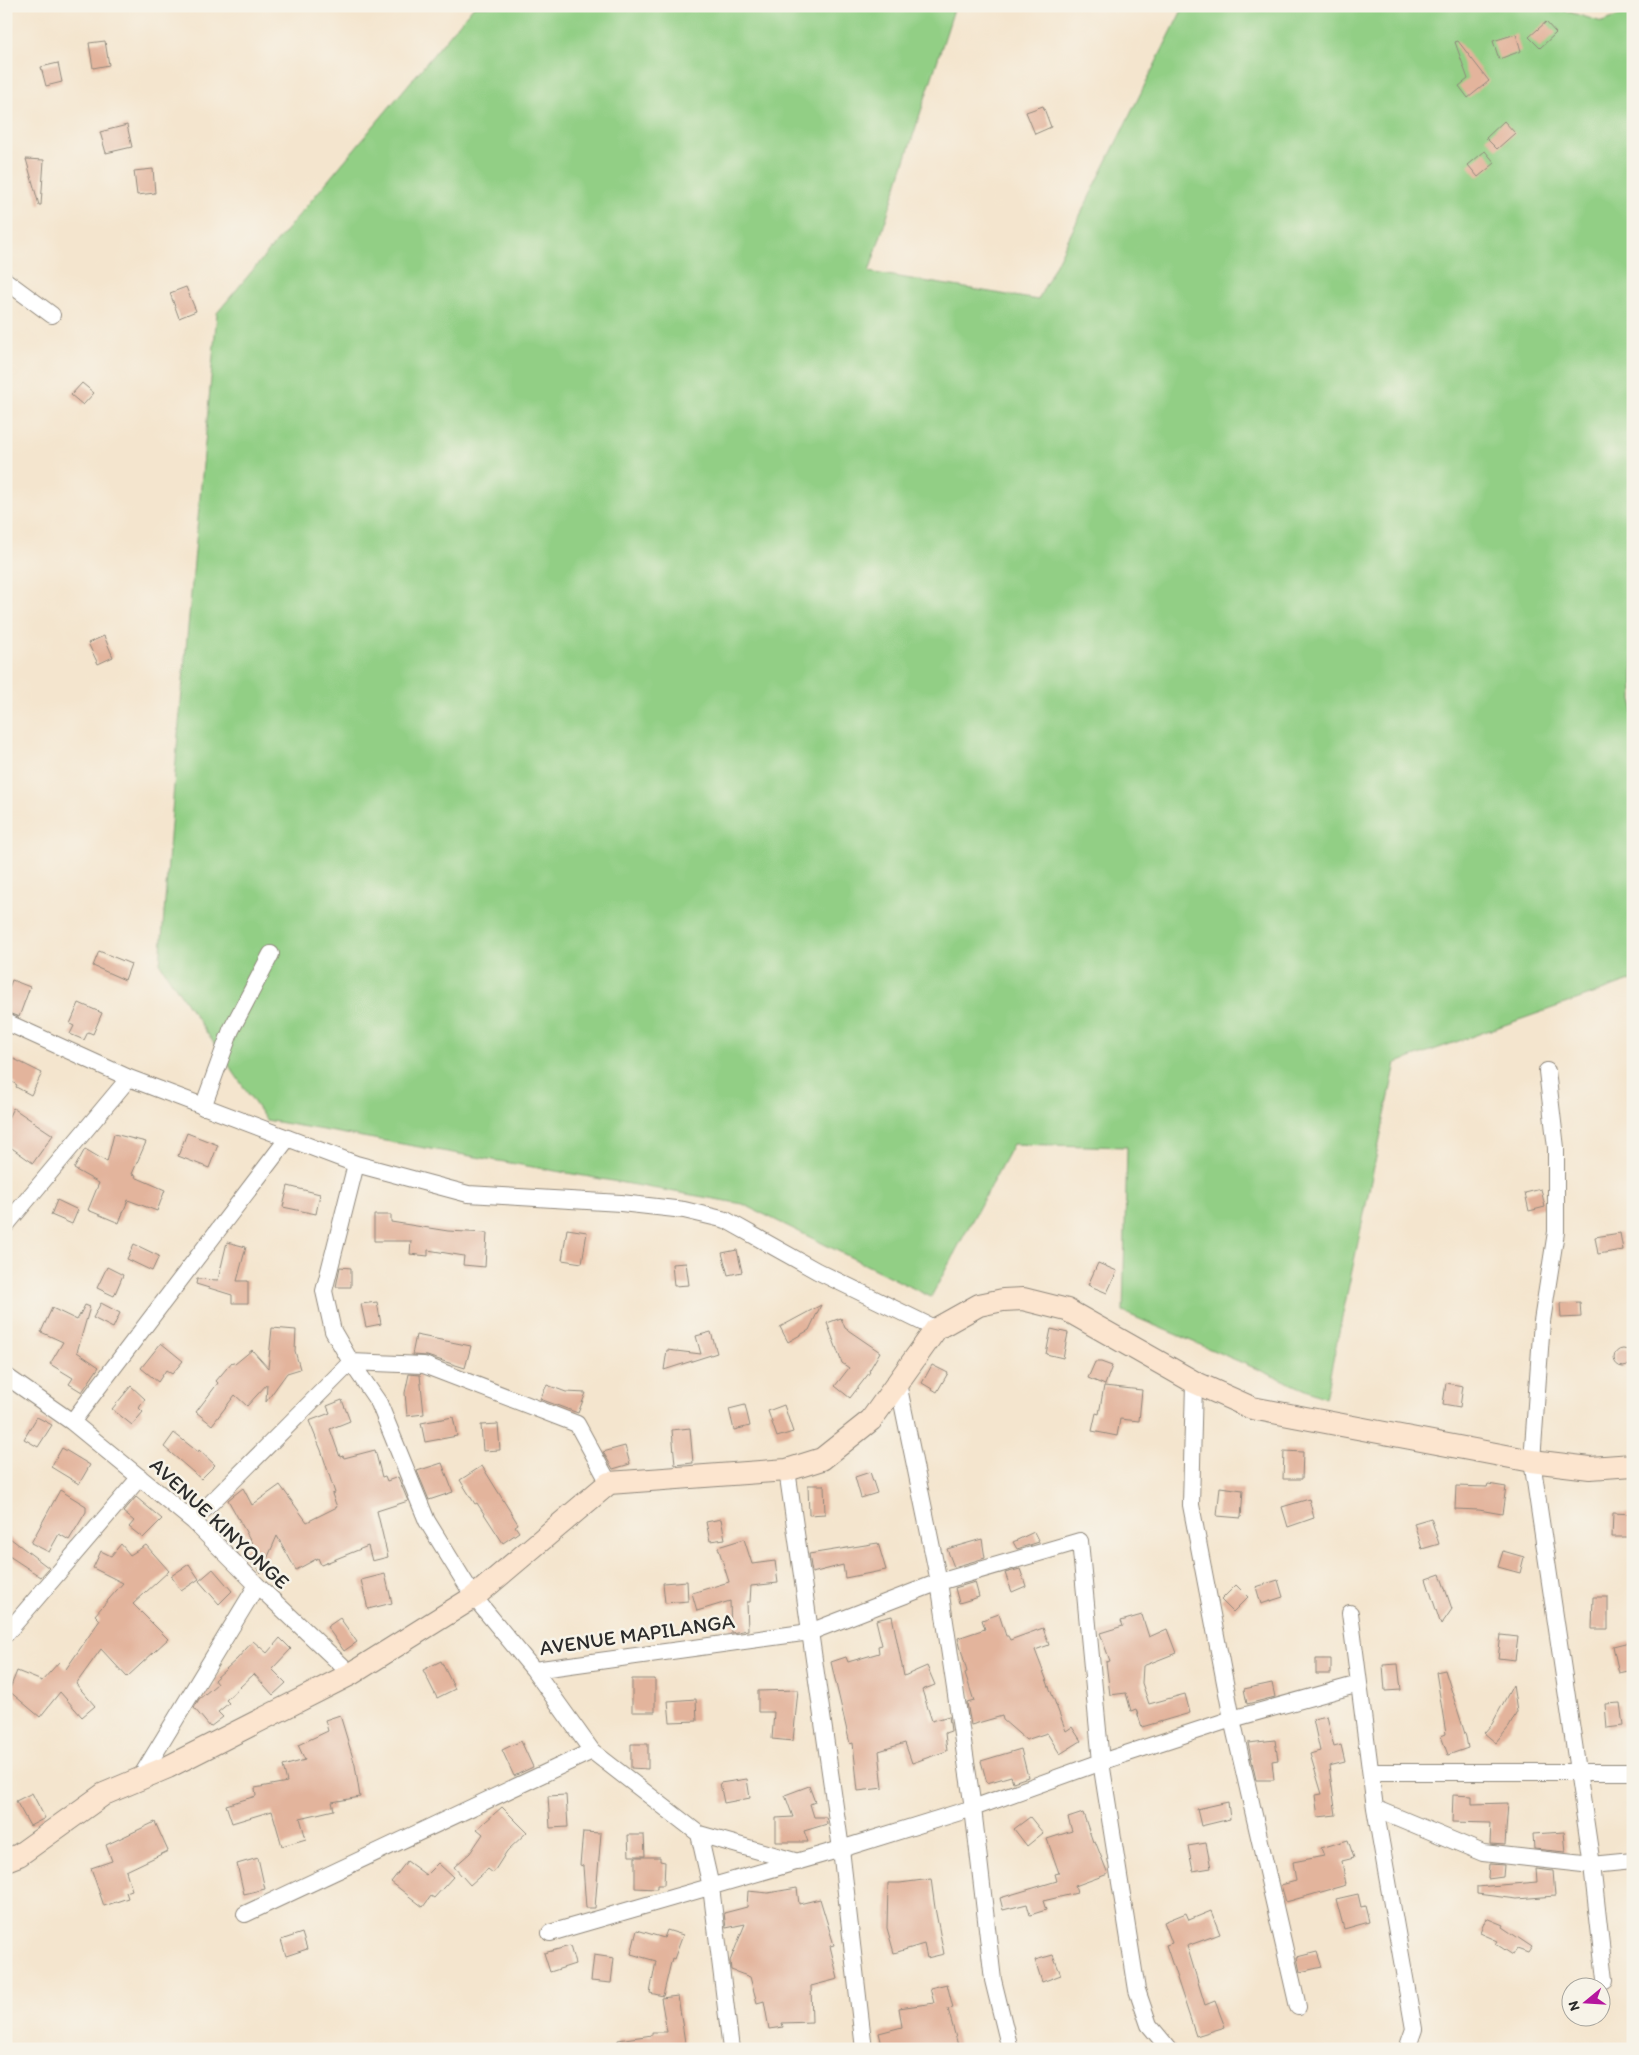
<svg xmlns="http://www.w3.org/2000/svg" width="1639" height="2055" font-family="Itim,sans-serif">
  <rect width="100%" height="100%" fill="#f7f3e8"/>
  <filter id="ink" filterUnits="userSpaceOnUse"><feTurbulence type="fractalNoise" baseFrequency=".02" numOctaves="2"/><feDisplacementMap in="SourceGraphic" scale="10" xChannelSelector="R" yChannelSelector="G"/><feConvolveMatrix kernelMatrix="1 2 1 2 8 2 1 2 1" color-interpolation-filters="sRGB"/></filter>
  <filter id="wash" filterUnits="userSpaceOnUse"><feTurbulence type="fractalNoise" baseFrequency=".0096" numOctaves="4" result="noise"/><feDisplacementMap in="SourceGraphic" scale="20" xChannelSelector="R" yChannelSelector="G"/><feGaussianBlur stdDeviation="1.12" result="paint"/><feColorMatrix in="noise" values="0 0 0 0 0 0 0 0 0 0 0 0 0 0 0 0 0 1.4 0 .05"/><feComposite in="paint" operator="in"/></filter>
  <g filter="url(#wash)">
    <rect width="100%" height="100%" fill="#f4e5ce"/>
    <!-- green -->
    <path fill="#92cf85" stroke="#5e7d58" d="M 474,6 L 955,6 L 869,272 L 1038,300 L 1184,6 L 1549,6 L 1602,22 L 1633,11 L 1633,980 L 1396,1063 L 1325,1398 L 1123,1312 L 1127,1147 L 1013,1144 L 931,1297 L 743,1204 L 266,1120 L 160,964 L 178,735 L 217,313 Z"/>
    <g id="blocks">
      <!-- building -->
      <path fill="#e3b49c" d="M 1546,22 L 1556,33 L 1540,48 L 1529,37 Z
        M 1516,34 L 1521,51 L 1499,59 L 1493,41 Z
        M 105,41 L 109,65 L 93,68 L 89,43 Z
        M 1458,41 L 1489,81 L 1468,98 L 1459,86 L 1468,79 L 1455,42 Z
        M 58,63 L 62,82 L 46,86 L 41,67 Z
        M 1043,106 L 1051,127 L 1035,134 L 1026,112 Z
        M 1504,121 L 1515,133 L 1497,149 L 1486,138 Z
        M 127,125 L 132,147 L 106,153 L 100,132 Z
        M 1485,151 L 1495,163 L 1478,177 L 1468,165 Z
        M 26,159 L 44,160 L 41,205 L 39,205 Z
        M 153,169 L 155,193 L 137,195 L 134,171 Z
        M 186,287 L 196,311 L 179,318 L 170,293 Z
        M 82,383 L 94,393 L 83,405 L 71,395 Z
        M 104,636 L 113,657 L 98,664 L 88,643 Z
        M 99,951 L 131,964 L 125,980 L 93,966 Z
        M 12,980 L 30,987 L 19,1017 L 6,1012 L 6,995 Z
        M 79,1003 L 102,1013 L 93,1034 L 88,1032 L 84,1040 L 70,1034 L 74,1026 L 70,1024 Z
        M 6,1055 L 42,1073 L 31,1095 L 16,1087 L 17,1085 L 6,1078 Z
        M 13,1108 L 53,1135 L 33,1163 L 6,1144 L 6,1122 Z
        M 187,1133 L 218,1145 L 209,1168 L 178,1156 Z
        M 114,1134 L 146,1142 L 132,1174 L 136,1175 L 135,1177 L 165,1190 L 157,1211 L 128,1200 L 119,1223 L 88,1210 L 99,1183 L 74,1169 L 85,1149 L 107,1162 Z
        M 288,1186 L 320,1194 L 316,1214 L 283,1207 Z
        M 1541,1189 L 1545,1207 L 1529,1211 L 1525,1193 Z
        M 57,1200 L 78,1210 L 72,1224 L 51,1215 Z
        M 374,1215 L 391,1215 L 391,1222 L 448,1231 L 487,1233 L 485,1267 L 463,1265 L 464,1256 L 428,1250 L 428,1256 L 410,1254 L 411,1241 L 374,1241 Z
        M 567,1229 L 587,1232 L 582,1263 L 562,1260 Z
        M 1620,1233 L 1623,1250 L 1598,1254 L 1595,1237 Z
        M 227,1242 L 246,1247 L 237,1281 L 248,1281 L 248,1303 L 232,1303 L 232,1295 L 196,1284 L 197,1279 L 218,1280 Z
        M 134,1244 L 159,1256 L 152,1271 L 127,1259 Z
        M 737,1250 L 742,1272 L 728,1275 L 722,1253 Z
        M 686,1263 L 689,1285 L 674,1286 L 672,1264 Z
        M 1098,1263 L 1117,1271 L 1107,1293 L 1088,1285 Z
        M 107,1267 L 123,1275 L 114,1296 L 97,1288 Z
        M 340,1267 L 351,1268 L 351,1287 L 336,1287 Z
        M 377,1302 L 381,1324 L 366,1327 L 361,1304 Z
        M 1580,1302 L 1581,1317 L 1561,1318 L 1560,1303 Z
        M 101,1303 L 120,1313 L 113,1328 L 93,1318 Z
        M 85,1305 L 90,1307 L 77,1352 L 99,1367 L 82,1392 L 69,1384 L 73,1378 L 50,1364 L 63,1342 L 41,1332 L 52,1308 L 77,1320 Z
        M 821,1305 L 809,1330 L 788,1342 L 780,1327 Z
        M 841,1318 L 845,1328 L 880,1352 L 869,1371 L 870,1372 L 850,1398 L 835,1386 L 849,1368 L 842,1363 L 827,1323 Z
        M 272,1328 L 296,1330 L 295,1351 L 300,1369 L 287,1373 L 266,1402 L 267,1384 L 247,1406 L 235,1395 L 212,1425 L 196,1412 L 218,1383 L 216,1381 L 232,1362 L 235,1364 L 252,1350 L 268,1368 Z
        M 1051,1329 L 1068,1333 L 1063,1358 L 1046,1354 Z
        M 711,1332 L 717,1353 L 664,1370 L 667,1350 L 701,1354 L 696,1336 Z
        M 416,1335 L 471,1346 L 465,1368 L 427,1356 L 412,1355 Z
        M 161,1343 L 183,1361 L 172,1374 L 166,1370 L 158,1382 L 141,1368 Z
        M1614 1358a9 9 0 1 1 18 0a9 9 0 1 1-18 0Z
        M 1095,1362 L 1101,1362 L 1112,1366 L 1105,1385 L 1088,1378 Z
        M 932,1365 L 948,1373 L 937,1392 L 922,1383 Z
        M 409,1374 L 420,1375 L 424,1414 L 407,1416 L 405,1393 Z
        M 1446,1383 L 1463,1386 L 1460,1407 L 1443,1404 Z
        M 547,1385 L 566,1392 L 586,1393 L 578,1413 L 540,1399 Z
        M 131,1386 L 145,1399 L 139,1408 L 143,1412 L 132,1425 L 112,1409 Z
        M 1104,1386 L 1142,1390 L 1139,1421 L 1120,1419 L 1117,1436 L 1092,1431 L 1096,1413 L 1099,1414 Z
        M 342,1400 L 350,1421 L 330,1429 L 340,1457 L 343,1456 L 344,1458 L 375,1450 L 382,1477 L 385,1476 L 387,1481 L 398,1477 L 408,1501 L 377,1511 L 388,1557 L 372,1561 L 368,1546 L 321,1565 L 318,1558 L 296,1570 L 277,1536 L 261,1573 L 242,1551 L 252,1543 L 228,1500 L 243,1488 L 252,1505 L 280,1485 L 307,1522 L 337,1507 L 332,1494 L 335,1493 L 321,1450 L 309,1421 L 330,1413 L 327,1406 Z
        M 745,1405 L 750,1426 L 734,1430 L 729,1409 Z
        M 784,1405 L 793,1432 L 777,1437 L 768,1411 Z
        M 37,1417 L 52,1425 L 38,1447 L 24,1439 Z
        M 453,1417 L 457,1436 L 425,1442 L 421,1423 Z
        M 498,1424 L 500,1450 L 483,1451 L 481,1425 Z
        M 690,1428 L 693,1463 L 675,1465 L 672,1430 Z
        M 174,1433 L 198,1452 L 199,1450 L 215,1465 L 201,1479 L 164,1447 Z
        M 625,1446 L 630,1464 L 613,1469 L 603,1452 Z
        M 62,1448 L 90,1465 L 79,1484 L 51,1467 Z
        M 1284,1451 L 1303,1452 L 1302,1479 L 1283,1479 Z
        M 442,1463 L 453,1492 L 429,1500 L 417,1471 Z
        M 482,1466 L 518,1524 L 515,1526 L 519,1532 L 503,1543 L 477,1503 L 475,1504 L 460,1480 Z
        M 870,1472 L 877,1493 L 861,1498 L 855,1477 Z
        M 1488,1484 L 1506,1487 L 1502,1514 L 1479,1510 L 1455,1509 L 1456,1486 L 1487,1487 Z
        M 808,1485 L 824,1485 L 825,1514 L 809,1515 Z
        M 1220,1487 L 1243,1490 L 1241,1518 L 1217,1516 Z
        M 60,1490 L 86,1506 L 86,1512 L 69,1540 L 59,1534 L 49,1552 L 31,1543 Z
        M 136,1497 L 162,1519 L 143,1538 L 129,1527 L 134,1521 L 123,1512 Z
        M 1309,1499 L 1314,1518 L 1288,1527 L 1282,1507 Z
        M 1613,1513 L 1633,1514 L 1633,1537 L 1612,1537 Z
        M 1431,1518 L 1439,1544 L 1422,1549 L 1414,1523 Z
        M 721,1519 L 725,1539 L 710,1541 L 706,1522 Z
        M 1034,1532 L 1039,1542 L 1017,1549 L 1013,1542 Z
        M 6,1535 L 49,1568 L 41,1577 L 6,1554 Z
        M 744,1539 L 752,1564 L 775,1561 L 778,1583 L 751,1586 L 750,1602 L 747,1602 L 748,1630 L 731,1633 L 730,1601 L 697,1611 L 692,1593 L 729,1582 L 718,1547 Z
        M 982,1539 L 985,1558 L 954,1567 L 947,1549 Z
        M 878,1543 L 886,1570 L 845,1578 L 843,1565 L 812,1573 L 809,1554 Z
        M 121,1544 L 130,1555 L 146,1545 L 169,1571 L 133,1604 L 168,1639 L 127,1677 L 101,1649 L 76,1684 L 95,1706 L 82,1717 L 60,1692 L 40,1717 L 9,1691 L 17,1671 L 42,1681 L 59,1662 L 66,1669 L 100,1620 L 95,1615 L 123,1583 L 93,1568 L 101,1551 L 111,1556 Z
        M 1503,1551 L 1524,1557 L 1520,1573 L 1498,1567 Z
        M 189,1564 L 199,1579 L 181,1591 L 171,1576 Z
        M 213,1569 L 232,1591 L 219,1604 L 199,1581 Z
        M 1020,1569 L 1026,1586 L 1012,1592 L 1005,1573 Z
        M 385,1574 L 392,1603 L 368,1609 L 361,1580 Z
        M 1440,1574 L 1452,1609 L 1441,1625 L 1426,1579 Z
        M 1278,1580 L 1283,1597 L 1261,1604 L 1256,1587 Z
        M 687,1581 L 688,1601 L 665,1603 L 663,1583 Z
        M 975,1582 L 979,1597 L 959,1603 L 955,1588 Z
        M 1236,1585 L 1248,1597 L 1233,1612 L 1221,1600 Z
        M 1593,1597 L 1608,1597 L 1608,1629 L 1592,1629 Z
        M 999,1614 L 1006,1636 L 1008,1636 L 1010,1640 L 1043,1628 L 1049,1645 L 1035,1650 L 1066,1731 L 1072,1727 L 1081,1741 L 1060,1754 L 1047,1733 L 1026,1740 L 1003,1720 L 1002,1716 L 971,1725 L 967,1703 L 974,1701 L 965,1673 L 967,1672 L 958,1638 L 985,1629 L 982,1620 Z
        M 1142,1615 L 1149,1637 L 1167,1629 L 1176,1653 L 1143,1666 L 1142,1683 L 1149,1704 L 1185,1694 L 1190,1713 L 1142,1727 L 1136,1709 L 1131,1711 L 1126,1693 L 1110,1695 L 1106,1662 L 1110,1661 L 1100,1633 L 1123,1626 L 1121,1621 Z
        M 892,1616 L 904,1676 L 927,1666 L 935,1685 L 922,1690 L 932,1721 L 949,1716 L 951,1731 L 945,1733 L 947,1751 L 912,1763 L 905,1743 L 879,1751 L 883,1788 L 858,1791 L 853,1743 L 850,1744 L 831,1662 L 846,1657 L 848,1662 L 879,1653 L 878,1646 L 882,1645 L 876,1620 Z
        M 340,1618 L 357,1642 L 344,1651 L 327,1627 Z
        M 1501,1635 L 1518,1637 L 1515,1660 L 1498,1658 Z
        M 280,1638 L 291,1649 L 272,1669 L 286,1683 L 273,1695 L 254,1674 L 226,1700 L 229,1703 L 218,1712 L 223,1717 L 210,1727 L 194,1708 L 199,1699 L 217,1684 L 214,1680 L 237,1659 L 253,1641 L 267,1653 Z
        M 1633,1641 L 1633,1670 L 1619,1673 L 1613,1646 Z
        M 1316,1659 L 1331,1659 L 1331,1674 L 1316,1674 Z
        M 441,1661 L 455,1689 L 437,1698 L 423,1670 Z
        M 1398,1664 L 1401,1690 L 1385,1691 L 1383,1665 Z
        M 1445,1670 L 1466,1737 L 1468,1748 L 1448,1755 L 1441,1736 L 1446,1734 L 1436,1672 Z
        M 632,1679 L 655,1679 L 655,1712 L 632,1712 Z
        M 1272,1683 L 1275,1697 L 1247,1704 L 1244,1689 Z
        M 1513,1685 L 1517,1712 L 1509,1727 L 1496,1743 L 1484,1733 L 1492,1724 Z
        M 798,1690 L 793,1741 L 772,1739 L 774,1712 L 758,1712 L 758,1691 Z
        M 696,1699 L 697,1721 L 670,1722 L 668,1701 Z
        M 1620,1703 L 1623,1726 L 1607,1728 L 1605,1704 Z
        M 340,1715 L 355,1765 L 360,1797 L 332,1802 L 334,1810 L 300,1818 L 306,1839 L 282,1846 L 272,1811 L 232,1823 L 226,1805 L 256,1796 L 255,1788 L 287,1782 L 283,1766 L 305,1760 L 298,1745 L 328,1731 L 325,1720 Z
        M 1327,1716 L 1334,1747 L 1341,1745 L 1345,1762 L 1329,1766 L 1336,1815 L 1318,1817 L 1315,1795 L 1322,1794 L 1310,1754 L 1320,1751 L 1313,1719 Z
        M 1275,1740 L 1278,1760 L 1272,1761 L 1274,1780 L 1256,1780 L 1248,1743 Z
        M 521,1741 L 533,1767 L 514,1776 L 502,1750 Z
        M 631,1744 L 648,1744 L 648,1769 L 631,1768 Z
        M 1021,1749 L 1028,1777 L 1013,1782 L 1011,1776 L 987,1783 L 981,1761 Z
        M 747,1779 L 750,1798 L 724,1803 L 720,1783 Z
        M 809,1786 L 815,1802 L 810,1804 L 814,1817 L 826,1817 L 827,1824 L 804,1831 L 808,1842 L 776,1842 L 776,1818 L 793,1817 L 785,1795 Z
        M 32,1793 L 45,1818 L 30,1826 L 16,1801 Z
        M 566,1795 L 568,1827 L 550,1828 L 548,1796 Z
        M 1453,1795 L 1472,1796 L 1472,1804 L 1508,1803 L 1505,1845 L 1490,1844 L 1491,1823 L 1452,1822 Z
        M 1228,1802 L 1230,1819 L 1201,1826 L 1197,1809 Z
        M 502,1807 L 527,1832 L 507,1851 L 493,1873 L 488,1869 L 470,1885 L 454,1867 L 470,1853 L 483,1834 L 477,1829 Z
        M 1083,1813 L 1093,1842 L 1095,1841 L 1108,1874 L 1075,1886 L 1077,1893 L 1043,1901 L 1046,1910 L 1030,1915 L 1027,1904 L 1003,1910 L 1000,1898 L 1057,1881 L 1055,1874 L 1059,1873 L 1047,1839 L 1072,1831 L 1068,1818 Z
        M 1030,1817 L 1043,1833 L 1027,1846 L 1014,1829 Z
        M 155,1822 L 168,1851 L 126,1871 L 132,1890 L 126,1892 L 128,1898 L 104,1906 L 91,1868 L 112,1861 L 106,1845 Z
        M 583,1832 L 601,1833 L 595,1908 L 586,1908 L 583,1866 L 580,1865 Z
        M 1564,1832 L 1566,1852 L 1534,1849 L 1533,1834 Z
        M 628,1835 L 644,1835 L 645,1856 L 629,1856 Z
        M 1348,1840 L 1354,1858 L 1342,1861 L 1346,1885 L 1286,1902 L 1281,1885 L 1296,1881 L 1293,1862 L 1324,1856 L 1321,1848 Z
        M 1206,1843 L 1211,1868 L 1193,1871 L 1188,1846 Z
        M 635,1857 L 660,1857 L 660,1861 L 665,1862 L 664,1885 L 657,1885 L 657,1889 L 635,1888 Z
        M 258,1858 L 265,1889 L 244,1894 L 237,1864 Z
        M 407,1861 L 426,1875 L 438,1863 L 453,1877 L 434,1898 L 431,1896 L 423,1907 L 391,1882 Z
        M 1489,1864 L 1504,1865 L 1503,1877 L 1488,1879 Z
        M 1536,1869 L 1553,1871 L 1555,1896 L 1517,1899 L 1477,1894 L 1477,1887 L 1537,1882 Z
        M 931,1879 L 935,1908 L 944,1954 L 927,1958 L 924,1944 L 894,1953 L 887,1928 L 888,1883 L 900,1883 Z
        M 797,1888 L 799,1904 L 820,1899 L 834,1945 L 830,1946 L 838,1979 L 811,1986 L 812,2022 L 782,2023 L 783,2027 L 769,2029 L 764,2001 L 757,2003 L 750,1977 L 731,1970 L 730,1961 L 745,1924 L 726,1928 L 724,1913 L 747,1907 L 748,1891 L 768,1893 Z
        M 1358,1894 L 1361,1907 L 1365,1906 L 1369,1922 L 1344,1929 L 1336,1899 Z
        M 1211,1911 L 1220,1934 L 1187,1946 L 1205,2005 L 1215,2001 L 1225,2027 L 1196,2036 L 1166,1945 L 1172,1943 L 1164,1922 L 1186,1913 L 1189,1920 Z
        M 1486,1918 L 1503,1925 L 1502,1927 L 1532,1947 L 1528,1953 L 1517,1949 L 1513,1955 L 1496,1944 L 1498,1941 L 1480,1933 Z
        M 637,1930 L 664,1938 L 667,1930 L 683,1935 L 674,1959 L 672,1958 L 663,1996 L 650,1993 L 656,1961 L 631,1954 Z
        M 302,1933 L 307,1949 L 286,1956 L 281,1940 Z
        M 570,1946 L 575,1964 L 550,1972 L 544,1953 Z
        M 1317,1952 L 1322,1967 L 1300,1972 L 1297,1957 Z
        M 594,1955 L 614,1958 L 611,1983 L 591,1981 Z
        M 1053,1955 L 1061,1975 L 1042,1982 L 1035,1960 Z
        M 947,1984 L 953,2008 L 948,2009 L 959,2049 L 883,2049 L 879,2033 L 902,2027 L 899,2008 L 934,2003 L 930,1988 Z
        M 678,1996 L 686,2049 L 618,2049 L 618,2040 L 652,2035 L 652,2032 L 667,2032 L 661,1998 Z"/>
    </g>
  </g>
  <g filter="url(#ink)">
    <use href="#blocks" fill-opacity="0" stroke="#90887c" stroke-width="1"/>
    <g fill="none" stroke-linecap="round" stroke-linejoin="round">
      <defs>
        <path id="street" d="M 6,281 L 52,315
          M 6,1022 L 129,1078 L 356,1164 L 468,1194 L 621,1203 L 684,1210 L 726,1220 L 817,1271 L 936,1329
          M 1547,1071 L 1556,1148 L 1556,1232 L 1542,1321 L 1532,1461 L 1592,1865 L 1605,1980
          M 203,1107 L 231,1030 L 271,954
          M 356,1164 L 324,1291 L 333,1331 L 351,1362 L 379,1403 L 427,1521 L 474,1597 L 534,1670 L 810,1632 L 939,1582 L 1080,1541 L 1101,1762 L 1137,1990 L 1149,2025 L 1169,2049
          M 6,1225 L 129,1078
          M 6,1376 L 72,1422 L 193,1521 L 257,1585 L 351,1674
          M 1194,1382 L 1191,1505 L 1232,1719 L 1298,2007
          M 898,1383 L 939,1582 L 973,1808 L 993,1980 L 1010,2049
          M 72,1422 L 288,1138
          M 787,1470 L 841,1849 L 864,2049
          M 193,1521 L 351,1362 L 424,1365 L 577,1424 L 609,1483
          M 1350,1613 L 1375,1808 L 1414,2029 L 1407,2049
          M 6,1634 L 140,1477
          M 534,1670 L 592,1751 L 699,1834 L 798,1862
          M 1371,1772 L 1633,1772
          M 140,1778 L 257,1585
          M 1375,1808 L 1483,1853 L 1592,1865 L 1633,1861
          M 699,1834 L 711,1887 L 731,2049
          M 245,1914 L 592,1751
          M 550,1933 L 841,1849 L 973,1808 L 1101,1762 L 1232,1719 L 1359,1684"/>
        <path id="secondary" d="M 6,1860 L 19,1855 L 104,1794 L 168,1767 L 351,1674 L 474,1597 L 609,1483 L 787,1470 L 822,1459 L 871,1420 L 936,1329 L 979,1305 L 1003,1300 L 1023,1299 L 1067,1310 L 1194,1382 L 1252,1408 L 1532,1461 L 1590,1468 L 1633,1465"/>
      </defs>
      <!-- street casing -->
      <use href="#street" stroke="#90887c" stroke-width="18"/>
      <!-- secondary casing -->
      <use href="#secondary" stroke="#90887c" stroke-width="24"/>
      <!-- street -->
      <use href="#street" stroke="#fff" stroke-width="16"/>
      <!-- secondary -->
      <use href="#secondary" stroke="#fce5cf" stroke-width="22"/>
    </g>
  </g>
  <g text-anchor="middle" dominant-baseline="central" stroke-width="5" stroke-linejoin="round" paint-order="stroke">
    <!-- street labels -->
    <g font-size="21" fill="#2b2b2b" stroke="#f7f3e8">
      <text transform="translate(220 1523) rotate(43)">AVENUE KINYONGE</text>
      <text transform="translate(637 1634) rotate(-8)">AVENUE MAPILANGA</text>
    </g>
  </g>
  <!-- margin -->
  <rect width="1639" height="2055" fill="none" stroke="#f7f3e8" stroke-width="25"/>
  <!-- north arrow -->
  <g transform="translate(1586 2002) rotate(252)"><circle r="24" fill="#f7f3e8" stroke="#a5a39c"/>
  <path d="M0-4L9 19L0 12L-9 19Z" fill="#b5179e"/>
  <text y="-8" font-size="14" font-weight="bold" text-anchor="middle" fill="#2b2b2b">N</text>
  </g>
</svg>
